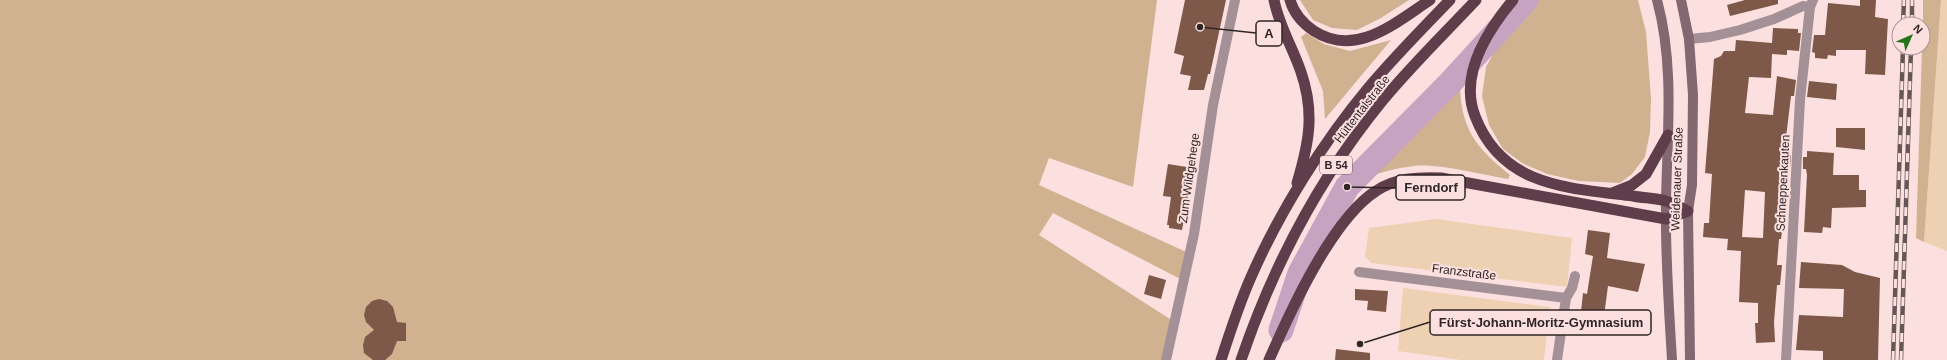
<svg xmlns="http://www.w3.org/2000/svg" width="1947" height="360" font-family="Helvetica,sans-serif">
  <rect width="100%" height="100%" fill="#fce0e0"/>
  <!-- green -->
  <path fill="#eed1b2" d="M 1941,0 L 1947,0 L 1947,251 L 1924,242 Z
    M 1436,219 L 1572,238 L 1567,287 L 1371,263 L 1365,256 L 1369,228 Z
    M 1403,288 L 1550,307 L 1544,360 L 1461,360 L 1398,351 Z"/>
  <!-- forest -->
  <path fill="#d0b291" d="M 0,0 L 1157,0 L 1133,187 L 1049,158 L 1039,185 L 1193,255 L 1186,282 L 1053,213 L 1039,235 L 1173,321 L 1168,360 L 0,360 Z
    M 1300,0 L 1409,0 L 1381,18 L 1357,30 L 1332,28 L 1313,20 Z
    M 1529,0 L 1638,0 L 1646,32 L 1651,98 L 1650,132 L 1645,157 L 1632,174 L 1620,183 L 1579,181 L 1547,174 L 1522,163 L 1503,149 L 1489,125 L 1482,96 L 1486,67 L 1511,21 Z
    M 1923,0 L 1941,0 L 1924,242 L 1916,238 L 1922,48 L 1923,48 Z
    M 1306,33 L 1324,44 L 1350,51 L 1391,40 L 1325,119 L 1323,91 L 1301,37 Z
    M 1460,81 C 1460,128 1475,147 1510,175 L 1508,179 C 1483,175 1438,163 1414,166 C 1395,168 1378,173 1360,180 Z"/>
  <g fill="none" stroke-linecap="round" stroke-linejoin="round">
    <!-- river -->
    <path stroke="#c6a4c1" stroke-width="25" d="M 1281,330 L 1300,273 L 1347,187 L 1450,83 L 1526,0"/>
  </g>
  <!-- building -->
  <path fill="#7e5848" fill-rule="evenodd" d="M 1185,0 L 1226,0 L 1210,74 L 1208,74 L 1204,90 L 1188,90 L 1191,76 L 1180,74 L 1184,56 L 1174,53 Z
    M 1745,0 L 1778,0 L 1778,4 L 1730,16 L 1727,5 Z
    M 1860,0 L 1876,0 L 1875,17 L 1888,19 L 1885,75 L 1865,74 L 1866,50 L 1836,50 L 1836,56 L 1828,55 L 1827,59 L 1815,58 L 1815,53 L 1812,52 L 1814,35 L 1825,35 L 1828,3 L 1860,6 Z
    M 1773,28 L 1798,29 L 1798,33 L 1801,33 L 1799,51 L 1787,50 L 1787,55 L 1772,54 L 1771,78 L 1749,77 L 1745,113 L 1773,115 L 1777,76 L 1796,80 L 1794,96 L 1791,96 L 1784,154 L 1791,155 L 1790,167 L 1783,166 L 1781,190 L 1783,190 L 1782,232 L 1781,239 L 1779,239 L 1777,265 L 1782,265 L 1780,285 L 1777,285 L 1774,322 L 1775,342 L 1756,343 L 1755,323 L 1758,323 L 1758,303 L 1739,302 L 1741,251 L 1727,250 L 1728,239 L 1703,237 L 1704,223 L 1709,223 L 1712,174 L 1705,173 L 1714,59 L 1721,56 L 1724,51 L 1735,51 L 1736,40 L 1772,43 ZM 1745,190 L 1765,192 L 1763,238 L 1742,237 Z
    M 1809,81 L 1837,84 L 1836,100 L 1807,97 Z
    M 1836,128 L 1865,128 L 1865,150 L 1836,147 Z
    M 1807,151 L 1834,153 L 1833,175 L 1859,175 L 1859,190 L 1866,190 L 1866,207 L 1832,208 L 1831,228 L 1823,227 L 1822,233 L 1804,232 L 1807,175 L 1806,169 L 1803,169 L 1803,157 L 1807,157 Z
    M 1168,164 L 1193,168 L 1182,230 L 1169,228 L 1169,225 L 1167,225 L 1171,197 L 1163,196 Z
    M 1588,230 L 1610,233 L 1607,258 L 1645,264 L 1638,292 L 1608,286 L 1604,316 L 1581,312 L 1583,293 L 1587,294 L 1593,256 L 1585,254 Z
    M 1801,262 L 1842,265 L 1855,272 L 1880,278 L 1878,360 L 1823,360 L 1823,351 L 1796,350 L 1799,315 L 1843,317 L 1844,289 L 1799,288 Z
    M 1149,275 L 1166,280 L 1161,299 L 1144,294 Z
    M 1355,289 L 1388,291 L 1386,312 L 1367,310 L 1368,301 L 1355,300 Z
    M 379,299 L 387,301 L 393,307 L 397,322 L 406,323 L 406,341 L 397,341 L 392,354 L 385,360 L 373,360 L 364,353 L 363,345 L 365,337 L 374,330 L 366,322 L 364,315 L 366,307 L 372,301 Z
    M 1336,349 L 1370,353 L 1370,360 L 1335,360 Z"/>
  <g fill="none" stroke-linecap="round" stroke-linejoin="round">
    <!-- minor -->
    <path stroke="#a49097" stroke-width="10" d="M 1689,39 L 1710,37 L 1740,30 L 1774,19 L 1803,6 L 1810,7
      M 1359,272 L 1566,298
      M 1166,360 L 1194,234 L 1213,105 L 1235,0
      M 1557,360 L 1566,298 L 1572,288 L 1575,276
      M 1786,360 L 1800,100 L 1810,7 L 1813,0"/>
    <!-- secondary -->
    <path stroke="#836771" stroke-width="10" d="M 1657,0 C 1675,66 1667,135 1666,202 C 1665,255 1669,308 1672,360
      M 1681,0 L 1689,39 L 1693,95 L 1692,185 L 1688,211 L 1690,360"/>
    <!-- trunk -->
    <path stroke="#603d4a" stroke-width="11" d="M 1274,0 C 1279,26 1293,48 1301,72 C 1315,113 1309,143 1297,183
      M 1290,0 C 1294,14 1302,23 1314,31 C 1356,58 1395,23 1430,0
      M 1513,0 C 1487,31 1459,75 1475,116 C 1502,187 1568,188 1633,196 C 1643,198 1655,198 1666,201 C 1673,203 1681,208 1688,211
      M 1612,193 L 1632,185 L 1646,174 L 1668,135
      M 1221,360 C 1230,332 1239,304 1251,277 C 1280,211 1323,142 1369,87 C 1395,56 1423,28 1450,0
      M 1241,360 C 1273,266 1320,177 1383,100 C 1412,65 1445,33 1476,0
      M 1269,360 C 1290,312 1332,219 1376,191 C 1395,178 1418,177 1441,178 L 1666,219 L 1688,211"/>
    <defs>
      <path id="rail" d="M 1903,24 L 1904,0
        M 1912,24 L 1912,0
        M 1893,360 L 1903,48
        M 1901,360 L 1911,48"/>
    </defs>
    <!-- rail casing -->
    <use href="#rail" stroke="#665757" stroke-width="4.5"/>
    <!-- rail -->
    <use href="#rail" stroke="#fce0e0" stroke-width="3" stroke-dasharray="9" stroke-linecap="butt"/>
  </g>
  <g text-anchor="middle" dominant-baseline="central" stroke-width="4" stroke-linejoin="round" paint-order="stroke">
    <!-- shield labels -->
    <rect fill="#fce0e0" stroke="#6c5d5d" stroke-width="1" x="1320" y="156" width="32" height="18" rx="3"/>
    <g font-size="11" font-weight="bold" fill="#2f2525">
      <text x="1336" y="165">B 54</text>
    </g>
    <!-- street labels -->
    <g font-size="12" fill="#2f2525" stroke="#fce0e0">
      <text transform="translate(1362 109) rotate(-52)">Hüttentalstraße</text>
      <text transform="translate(1189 178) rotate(-82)">Zum Wildgehege</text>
      <text transform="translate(1677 179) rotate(-88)">Weidenauer Straße</text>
      <text transform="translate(1783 183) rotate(-87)">Schneppenkauten</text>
      <text transform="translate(1464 272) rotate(7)">Franzstraße</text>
    </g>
  </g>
  <!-- callouts -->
  <path fill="none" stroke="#2f2525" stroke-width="1.5" d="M1200 27L1256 33M1347 187L1396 188M1360 344L1430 322"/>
  <g fill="#2f2525" stroke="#fce0e0" stroke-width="1.5">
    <circle cx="1200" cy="27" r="4"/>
    <circle cx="1347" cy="187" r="4"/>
    <circle cx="1360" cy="344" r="4"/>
  </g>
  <g fill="#fce0e0" stroke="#2f2525" stroke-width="1.5">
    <rect x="1256" y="21" width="26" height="25" rx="4"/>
    <rect x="1396" y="175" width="69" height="25" rx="4"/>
    <rect x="1430" y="310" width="221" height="25" rx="4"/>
  </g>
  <g font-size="13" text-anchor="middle" font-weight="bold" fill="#2f2525">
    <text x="1269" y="38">A</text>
    <text x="1431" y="192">Ferndorf</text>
    <text x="1541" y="327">Fürst-Johann-Moritz-Gymnasium</text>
  </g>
  <!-- north arrow -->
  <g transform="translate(1911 36) rotate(45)"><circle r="19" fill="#fce0e0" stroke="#aa9595"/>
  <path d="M0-3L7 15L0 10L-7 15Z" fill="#25731a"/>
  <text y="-6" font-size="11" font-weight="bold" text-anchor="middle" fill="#2f2525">N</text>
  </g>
</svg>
